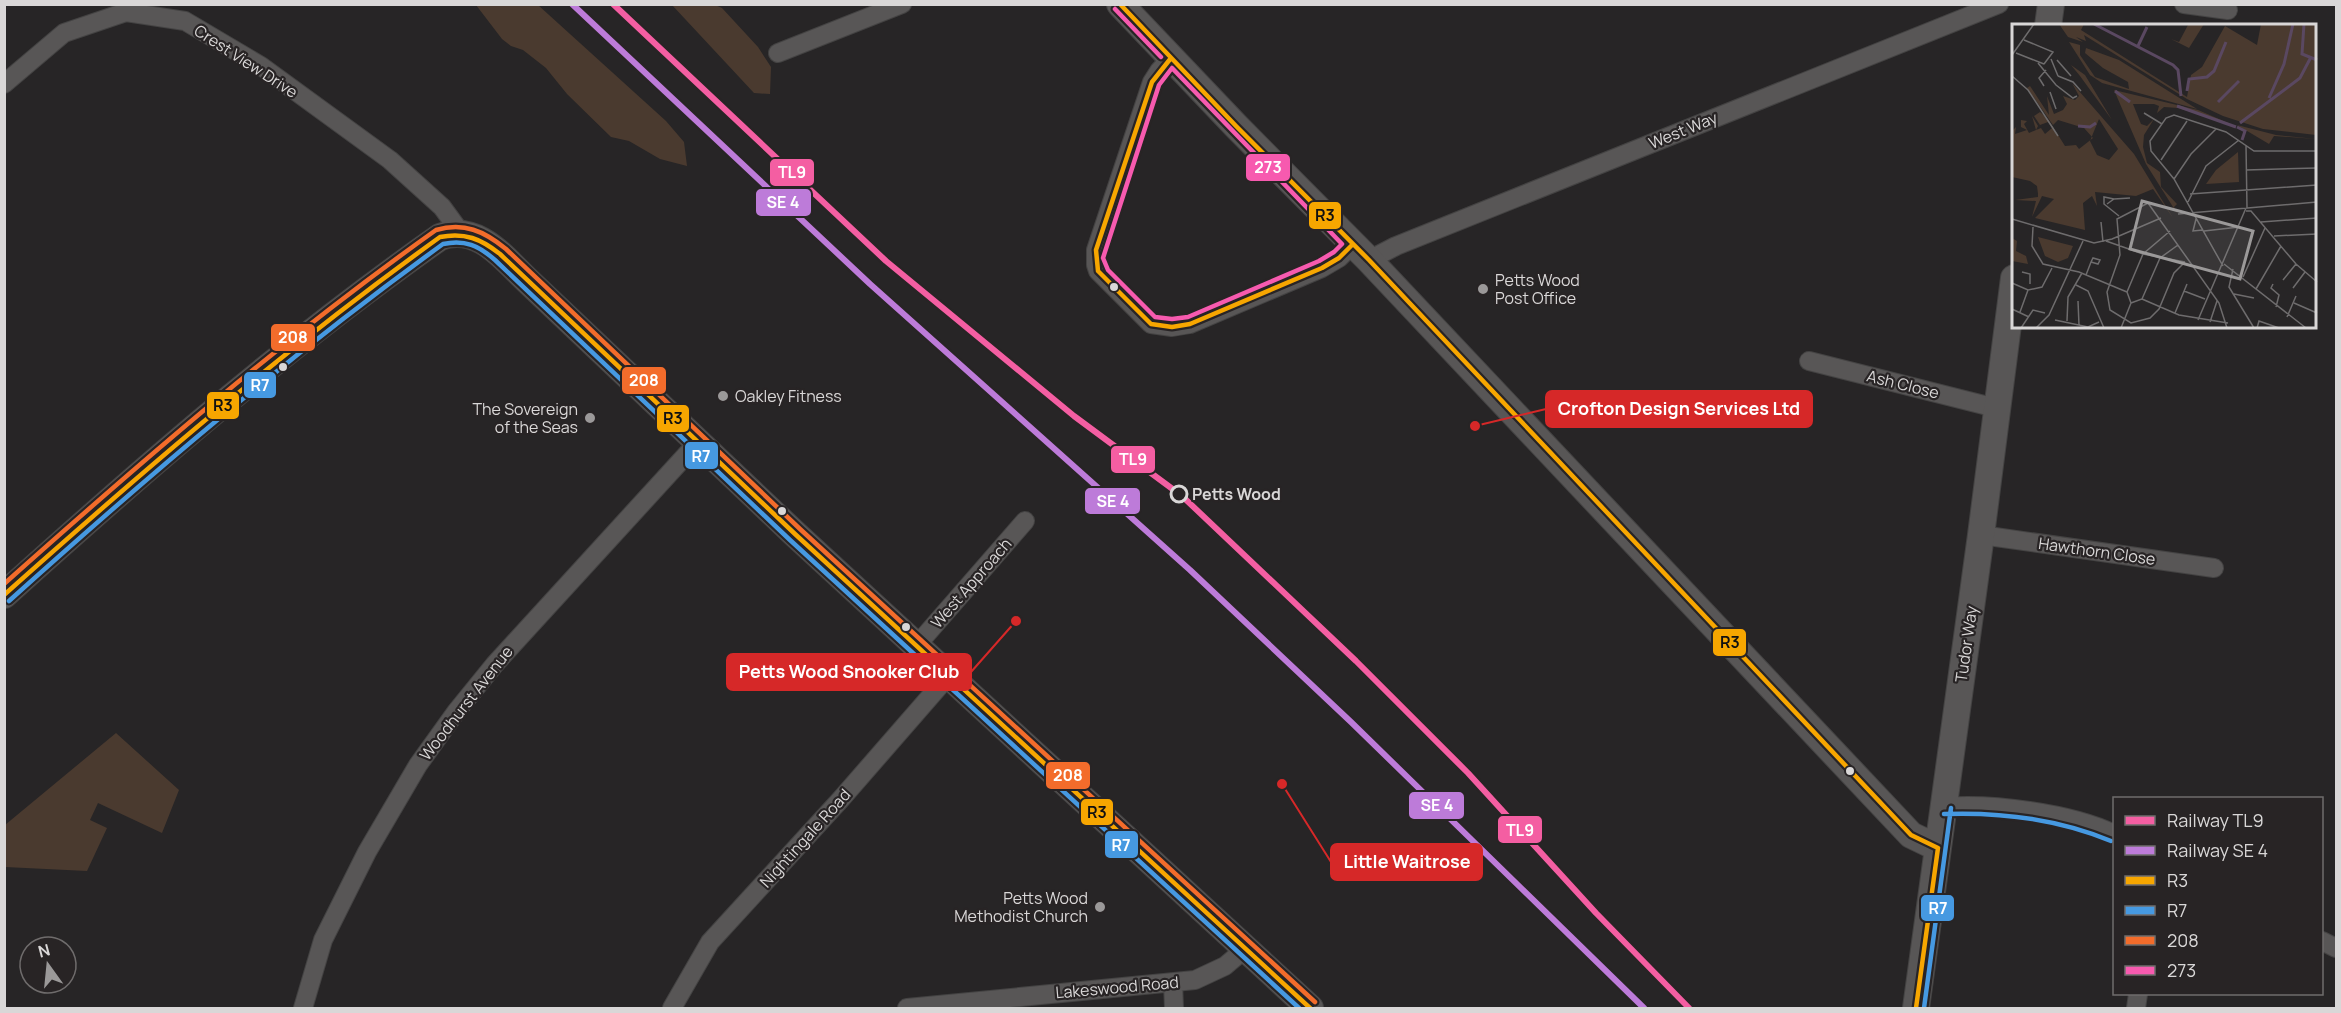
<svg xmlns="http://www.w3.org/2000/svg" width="2341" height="1013" font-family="Manrope,sans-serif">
  <rect width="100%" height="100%" fill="#272526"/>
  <!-- green -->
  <path fill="#4a3a2f" d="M 476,5 L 538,5 L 666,121 L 684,142 L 687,166 L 660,159 L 629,141 L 611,137 L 567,94 L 546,68 L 523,50 L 511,46 L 502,39 Z
    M 672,5 L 715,5 L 722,8 L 758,47 L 771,67 L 770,94 L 754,93 Z
    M 116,733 L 179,790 L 162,833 L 98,803 L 90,820 L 107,828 L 87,871 L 5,867 L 5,825 Z"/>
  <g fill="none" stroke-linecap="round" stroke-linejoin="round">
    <defs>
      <path id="street" d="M 2184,4 L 2228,10
        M 778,53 L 902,4
        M 1171,58 L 1159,71 L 1152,82 L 1096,250 L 1096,265 L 1098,271 L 1151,324 L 1172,327 L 1190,324 L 1322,268 L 1339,258 L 1353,244
        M 4,84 L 64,33 L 126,12 L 185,21 L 261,66 L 390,160 L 442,207 L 461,233
        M 1369,260 L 1396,246 L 1999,4
        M 1809,361 L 1996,408
        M 1981,535 L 2214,568
        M 917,645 L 1025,521
        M 1944,807 C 1992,803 2071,813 2114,834
        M 2322,941 L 2336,948
        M 1173,983 L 1174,1008
        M 303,1008 L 323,940 L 367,852 L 418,765 L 456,712 L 495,664 L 698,442
        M 672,1008 L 710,942 L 841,799 L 949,675
        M 907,1008 L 1195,980 L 1225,966 L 1245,949
        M 2136,1008 L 2138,994"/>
      <path id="secondary" d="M 1120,4 L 1236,126 L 1369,260 L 1911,835 L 1938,848
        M 2048,26 L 2051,4
        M 4,595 C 144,469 286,345 440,237 C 479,223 504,259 530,283 L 795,534 L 1310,1008
        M 1916,1008 L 1981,535 L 2014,278"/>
    </defs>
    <!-- street casing -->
    <use href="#street" stroke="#444343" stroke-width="20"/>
    <!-- secondary casing -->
    <use href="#secondary" stroke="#444343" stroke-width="28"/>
    <!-- street -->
    <use href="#street" stroke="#585656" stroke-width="18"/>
    <!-- secondary -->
    <use href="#secondary" stroke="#585656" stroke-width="26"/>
    <defs>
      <path id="bus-1" d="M 1120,4 L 1236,126 L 1369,260 L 1911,835 L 1938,848
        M 1171,58 L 1152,82 L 1096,250 L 1098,271 L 1151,324 L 1172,327 L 1190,324 L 1322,268 L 1339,258 L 1353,244
        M 4,595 C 145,469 287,347 440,237 C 465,232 481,239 500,254 L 795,534 L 1310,1008
        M 1916,1008 L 1938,848"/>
      <path id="bus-2" d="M 9,601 C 149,475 291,354 443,244 C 465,239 479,246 495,260 L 790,540 L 1299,1008
        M 1944,814 C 2001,812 2058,819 2111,841
        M 1924,1008 L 1951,808"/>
      <path id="bus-3" d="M 4,584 C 143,460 284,338 436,230 C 464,222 484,231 506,249 L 800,529 L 1315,1002"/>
      <path id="bus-4" d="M 1115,9 L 1161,57
        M 1172,68 L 1342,244 L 1334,252 L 1319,261 L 1188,317 L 1172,319 L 1155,317 L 1108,270 L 1103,258 L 1159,85 Z"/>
    </defs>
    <!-- bus-1 casing -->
    <use href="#bus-1" stroke="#282425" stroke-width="9"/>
    <!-- bus-2 casing -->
    <use href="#bus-2" stroke="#282425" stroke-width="9"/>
    <!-- bus-3 casing -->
    <use href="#bus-3" stroke="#282425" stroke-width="9"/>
    <!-- bus-4 casing -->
    <use href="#bus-4" stroke="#282425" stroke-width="9"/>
    <!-- bus-1 -->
    <use href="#bus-1" stroke="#f7a600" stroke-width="4.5"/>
    <!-- bus-2 -->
    <use href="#bus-2" stroke="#4699e1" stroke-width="4.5"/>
    <!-- bus-3 -->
    <use href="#bus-3" stroke="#f36c2b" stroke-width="4.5"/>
    <!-- bus-4 -->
    <use href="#bus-4" stroke="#f75aaf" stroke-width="4.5"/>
    <defs>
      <path id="rail-1" d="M 613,4 L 886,261 L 1074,416 L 1182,496 L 1356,661 L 1468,773 L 1596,913 L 1689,1008"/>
      <path id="rail-2" d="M 572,4 L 870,284 L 1190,570 L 1351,722 L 1644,1008"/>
    </defs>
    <!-- rail-1 casing -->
    <use href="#rail-1" stroke="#282425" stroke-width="10"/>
    <!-- rail-2 casing -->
    <use href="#rail-2" stroke="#282425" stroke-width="10"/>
    <!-- rail-1 -->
    <use href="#rail-1" stroke="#f45ea2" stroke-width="6"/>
    <!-- rail-2 -->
    <use href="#rail-2" stroke="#bd7bd9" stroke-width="6"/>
  </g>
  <!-- markers -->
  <g fill="#d9d7d7" stroke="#282425" stroke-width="2">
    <circle cx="1114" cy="287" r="5"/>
    <circle cx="283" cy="367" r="5"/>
    <circle cx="782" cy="511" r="5"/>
    <circle cx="906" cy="627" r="5"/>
    <circle cx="1850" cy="771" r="5"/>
  </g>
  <g fill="#9b9999" stroke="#282425" stroke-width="2">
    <circle cx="1483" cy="289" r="6"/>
    <circle cx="723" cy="396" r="6"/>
    <circle cx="590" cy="418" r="6"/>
    <circle cx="1100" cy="907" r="6"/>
  </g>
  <circle fill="#282425" stroke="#d9d7d7" stroke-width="3" cx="1179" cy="494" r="8"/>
  <g text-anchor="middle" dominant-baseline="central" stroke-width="4.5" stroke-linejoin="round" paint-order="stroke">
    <!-- street labels -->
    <g font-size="16" fill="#d9d7d7" stroke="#282425">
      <text transform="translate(246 61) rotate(33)">Crest View Drive</text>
      <text transform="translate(1683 130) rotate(-22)">West Way</text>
      <text transform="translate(1903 384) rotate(14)">Ash Close</text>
      <text transform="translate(2097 551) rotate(8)">Hawthorn Close</text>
      <text transform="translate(971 583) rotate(-49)">West Approach</text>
      <text transform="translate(1966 644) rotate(-82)">Tudor Way</text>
      <text transform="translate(466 703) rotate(-52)">Woodhurst Avenue</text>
      <text transform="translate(805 838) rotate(-48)">Nightingale Road</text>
      <text transform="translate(1117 987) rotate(-5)">Lakeswood Road</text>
    </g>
    <!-- poi labels -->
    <g font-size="16" fill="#d9d7d7" stroke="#282425" text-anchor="start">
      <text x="1495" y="280">Petts Wood<tspan x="1495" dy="18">Post Office</tspan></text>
      <text x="735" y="396">Oakley Fitness</text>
      <text x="578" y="409" text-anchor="end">The Sovereign<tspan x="578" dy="18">of the Seas</tspan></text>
      <text x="1088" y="898" text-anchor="end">Petts Wood<tspan x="1088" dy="18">Methodist Church</tspan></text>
    </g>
    <!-- stop labels -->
    <g font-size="16" font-weight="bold" fill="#d9d7d7" stroke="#282425" text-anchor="start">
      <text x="1192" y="494">Petts Wood</text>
    </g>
  </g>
  <!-- overview -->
  <g transform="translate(2012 24)">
    <rect width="304" height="304" fill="#272526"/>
    <path d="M 47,0 L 72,0 L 69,6 L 175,73 L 179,51 L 190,43 L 213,2 L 245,21 L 249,0 L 304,0 L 304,111 L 251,105 L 211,92 L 175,75 L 72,11 L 74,17 L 64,13 L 71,18 L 56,13 ZM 192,0 L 177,24 L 159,15 L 167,18 L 176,1 ZM 57,18 L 68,21 L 68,31 L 83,53 L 117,65 L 116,58 L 91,44 L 73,29 L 74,24 L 107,36 L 185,85 L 90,59 L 78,51 ZM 59,41 L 73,51 L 100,96 L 68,52 ZM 60,59 L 122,130 L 161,194 L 141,165 L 124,172 L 83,168 L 85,182 L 80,172 L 71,179 L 73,206 L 23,194 L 42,175 L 30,172 L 20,193 L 24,177 L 3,176 L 26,173 L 26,170 L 25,162 L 18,157 L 0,153 L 1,106 L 4,103 L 3,110 L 15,106 L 9,103 L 9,96 L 15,97 L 12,100 L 17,109 L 24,106 L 20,92 L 26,102 L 24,106 L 29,104 L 33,110 L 40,104 L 36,98 L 28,101 L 22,92 L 28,88 L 36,95 L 53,122 L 64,121 L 67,125 L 81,114 L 72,104 L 46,96 L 41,101 L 15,64 L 18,62 L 37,91 L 35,72 L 42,90 L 51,86 L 55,80 L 51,72 L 63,76 L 67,72 ZM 87,95 L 106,125 L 97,136 L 85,131 L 78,117 ZM 102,66 L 186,86 L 221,101 L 166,84 L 152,83 L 145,89 L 147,82 L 142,80 L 121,80 L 129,100 L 135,102 L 142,95 L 132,111 L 131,123 L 135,139 L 148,148 L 149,163 L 165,180 L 162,183 L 166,191 L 134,140 ZM 225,101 L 264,111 L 304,115 L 262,112 L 257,120 ZM 226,128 L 227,158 L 194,160 L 204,146 ZM 26,213 L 61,222 L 56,234 L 46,238 L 33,232 ZM 0,214 L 5,217 L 4,227 L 14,232 L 16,240 L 0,237 Z" fill="#4a3a2f" fill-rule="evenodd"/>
    <path fill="none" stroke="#5a4861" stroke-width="3" d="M 82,0 L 161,41 L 166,46 L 169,72M 292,0 L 290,30 L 305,36M 126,22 L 135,3M 103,67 L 118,78M 175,67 L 177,55 L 195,53 L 202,47 L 214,18M 257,74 L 272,40 L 281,0M 206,78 L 227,57M 165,82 L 224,103M 228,99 L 288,54 L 299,33M 66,102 L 78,103 L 84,99M 225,103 L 233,107 L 230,116"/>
    <path fill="none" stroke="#6e6c6d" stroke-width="1.5" d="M 12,16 L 41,28 L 32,40M 4,29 L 32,40M 0,31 L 22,0M 39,35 L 46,52M 45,36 L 59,52M 26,39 L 44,61 L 61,74 L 65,72M 0,52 L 16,66 L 46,112M 46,52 L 61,58 L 69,67M 32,62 L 27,54 L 34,46M 38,68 L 44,85M 132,89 L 150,100M 234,121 L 235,184M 149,136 L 175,97M 234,146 L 305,144M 162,155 L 179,130 L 204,105M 178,170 L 305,161M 102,175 L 92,173 L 92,180 L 107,192M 176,178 L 194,142 L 227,116M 95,180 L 102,175 L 118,174M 234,187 L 239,187 L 284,240 L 305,258M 166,190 L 305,178M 0,195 L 82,219 L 100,215 L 149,194M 184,195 L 181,207 L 191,206M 89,198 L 91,218M 249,198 L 305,194M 21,203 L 20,222 L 31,240 L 67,248 L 115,268M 192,207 L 227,203M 262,212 L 305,210M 94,217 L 131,230 L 173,238M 173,238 L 162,249 L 147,285 L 138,294 L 119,299 L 98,286 L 95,268 L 108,231 L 105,195 L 136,179 L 207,279 L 215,304M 212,240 L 294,304M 211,242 L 162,155 L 139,127 L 138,117 L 154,94 L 162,91 L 214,108 L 242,127 L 305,127M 221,245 L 217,263 L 242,304M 10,248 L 18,250 L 18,260M 74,251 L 79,238 L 81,234 L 88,236 L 86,240 L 79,238M 231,253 L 253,204M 271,256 L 284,240M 0,259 L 16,266 L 30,263 L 40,244M 261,260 L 259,264 L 267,271 L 264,283M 64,261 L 76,267 L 92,304M 281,264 L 293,248M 244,265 L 269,222M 172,267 L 193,275M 222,270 L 242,274M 130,275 L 167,291 L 216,299M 66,277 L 67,301M 119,279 L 115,268 L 131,230 L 158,207M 119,279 L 130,275 L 148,234 L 166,221M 282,279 L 305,289M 0,285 L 17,293M 8,288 L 16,266M 163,289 L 175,260M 275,293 L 284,272M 43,296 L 76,303 L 87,298M 186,296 L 234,184M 55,297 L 56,273 L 70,249M 198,298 L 205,277M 9,304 L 21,286 L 33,289M 24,304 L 37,291 L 71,217M 109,304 L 119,279M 245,304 L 247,297 L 267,304"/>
    <path fill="#9b9999" fill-opacity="0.15" stroke="#9b9999" stroke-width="3" d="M 130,177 L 241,207 L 228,255 L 118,225 Z"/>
    <rect width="304" height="304" fill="none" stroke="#d9d7d7" stroke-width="3"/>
  </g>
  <!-- callouts -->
  <path fill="none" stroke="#d62828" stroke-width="2" d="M1475 426L1546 409M1016 621L971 672M1282 784L1331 862"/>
  <g fill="#d62828" stroke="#282425" stroke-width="2">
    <circle cx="1475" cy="426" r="6"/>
    <circle cx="1016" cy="621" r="6"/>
    <circle cx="1282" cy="784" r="6"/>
  </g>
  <g fill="#d62828" stroke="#d62828" stroke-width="2">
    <rect x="1546" y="391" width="266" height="36" rx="6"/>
    <rect x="727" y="654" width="244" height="36" rx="6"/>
    <rect x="1331" y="844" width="151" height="36" rx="6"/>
  </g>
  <g font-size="18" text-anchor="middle" font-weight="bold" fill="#fff">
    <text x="1679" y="415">Crofton Design Services Ltd</text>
    <text x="849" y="678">Petts Wood Snooker Club</text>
    <text x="1407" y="868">Little Waitrose</text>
  </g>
  <g stroke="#282425" stroke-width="2">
    <rect x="1245" y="153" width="46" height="29" rx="6" fill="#f75aaf"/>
    <rect x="769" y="158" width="46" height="29" rx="6" fill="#f45ea2"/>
    <rect x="755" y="188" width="57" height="29" rx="6" fill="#bd7bd9"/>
    <rect x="1308" y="201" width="34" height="29" rx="6" fill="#f7a600"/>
    <rect x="270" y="323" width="46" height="29" rx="6" fill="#f36c2b"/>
    <rect x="621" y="366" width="46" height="29" rx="6" fill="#f36c2b"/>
    <rect x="243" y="371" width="34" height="28" rx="6" fill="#4699e1"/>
    <rect x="206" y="391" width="34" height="29" rx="6" fill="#f7a600"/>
    <rect x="656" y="404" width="34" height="29" rx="6" fill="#f7a600"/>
    <rect x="684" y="441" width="35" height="29" rx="6" fill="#4699e1"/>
    <rect x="1110" y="445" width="46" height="29" rx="6" fill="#f45ea2"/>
    <rect x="1084" y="487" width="57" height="28" rx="6" fill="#bd7bd9"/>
    <rect x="1712" y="628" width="35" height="29" rx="6" fill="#f7a600"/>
    <rect x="1045" y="761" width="46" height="29" rx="6" fill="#f36c2b"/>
    <rect x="1408" y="791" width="57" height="29" rx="6" fill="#bd7bd9"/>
    <rect x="1080" y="798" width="34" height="28" rx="6" fill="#f7a600"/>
    <rect x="1497" y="815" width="46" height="29" rx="6" fill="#f45ea2"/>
    <rect x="1104" y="830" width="35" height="29" rx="6" fill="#4699e1"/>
    <rect x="1920" y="894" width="35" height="28" rx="6" fill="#4699e1"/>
  </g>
  <g font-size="16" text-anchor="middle" font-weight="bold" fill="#fff">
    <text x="1268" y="173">273</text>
    <text x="792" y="178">TL9</text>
    <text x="783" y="208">SE 4</text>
    <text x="293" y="343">208</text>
    <text x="644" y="386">208</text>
    <text x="260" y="391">R7</text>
    <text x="701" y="462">R7</text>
    <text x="1133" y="465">TL9</text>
    <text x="1113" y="507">SE 4</text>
    <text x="1068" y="781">208</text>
    <text x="1437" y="811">SE 4</text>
    <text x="1520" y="836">TL9</text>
    <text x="1121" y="851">R7</text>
    <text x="1938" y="914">R7</text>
  </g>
  <g font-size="16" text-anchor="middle" font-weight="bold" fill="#111">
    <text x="1325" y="221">R3</text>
    <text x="223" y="411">R3</text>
    <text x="673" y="424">R3</text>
    <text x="1730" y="648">R3</text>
    <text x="1097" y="818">R3</text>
  </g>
  <!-- border -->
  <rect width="2341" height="1013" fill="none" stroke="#d9d7d7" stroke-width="12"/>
  <!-- legend -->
  <rect x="2113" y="797" width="210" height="198" fill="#282425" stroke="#6f6c6c" stroke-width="1.5"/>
  <rect x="2125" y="816" width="30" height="9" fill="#f45ea2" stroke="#6f6c6c" stroke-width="1.5"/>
  <text x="2167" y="827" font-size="18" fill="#d9d7d7">Railway TL9</text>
  <rect x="2125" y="846" width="30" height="9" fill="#bd7bd9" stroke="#6f6c6c" stroke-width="1.5"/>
  <text x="2167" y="857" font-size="18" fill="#d9d7d7">Railway SE 4</text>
  <rect x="2125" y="876" width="30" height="9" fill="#f7a600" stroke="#6f6c6c" stroke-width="1.5"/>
  <text x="2167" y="887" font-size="18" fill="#d9d7d7">R3</text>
  <rect x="2125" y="906" width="30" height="9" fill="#4699e1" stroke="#6f6c6c" stroke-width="1.5"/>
  <text x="2167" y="917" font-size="18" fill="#d9d7d7">R7</text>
  <rect x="2125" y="936" width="30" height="9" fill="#f36c2b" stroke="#6f6c6c" stroke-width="1.5"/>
  <text x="2167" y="947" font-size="18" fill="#d9d7d7">208</text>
  <rect x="2125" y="966" width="30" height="9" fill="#f75aaf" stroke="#6f6c6c" stroke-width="1.5"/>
  <text x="2167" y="977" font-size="18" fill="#d9d7d7">273</text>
  <!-- north arrow -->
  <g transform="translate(48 965) rotate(345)"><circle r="28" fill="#282425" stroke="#6f6c6c" stroke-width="1.5"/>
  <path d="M0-4.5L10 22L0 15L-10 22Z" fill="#9b9999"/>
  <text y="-9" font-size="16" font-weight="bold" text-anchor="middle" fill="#d9d7d7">N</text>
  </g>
</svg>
